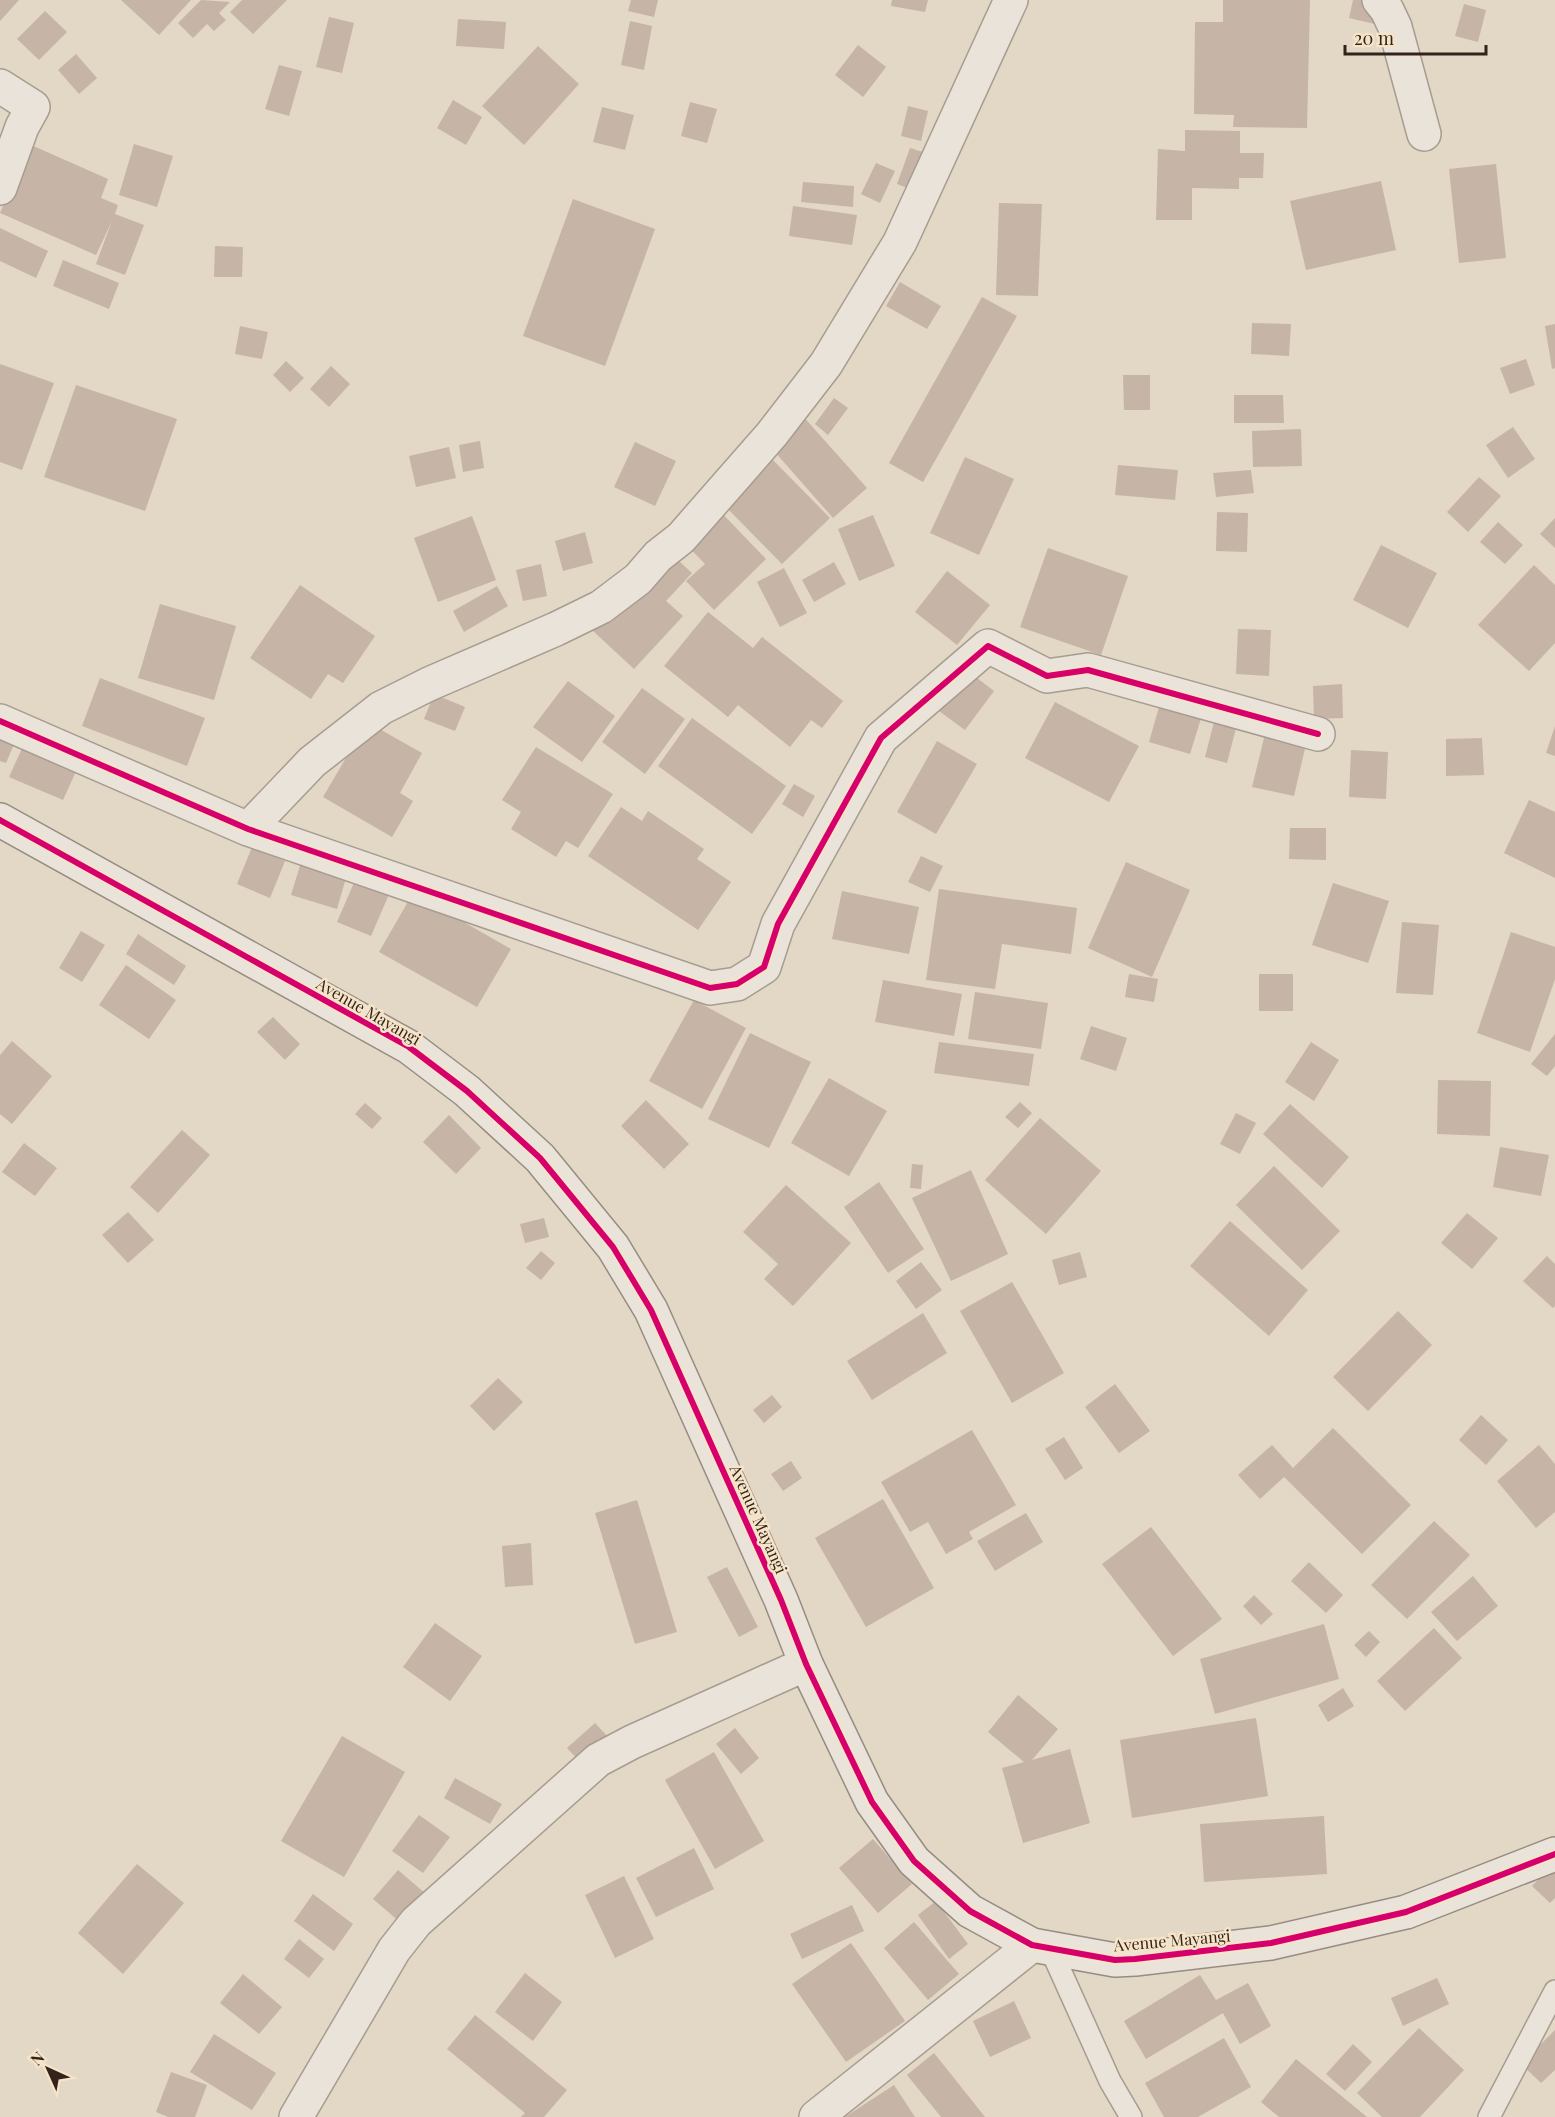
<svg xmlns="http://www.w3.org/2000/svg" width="1555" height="2117" font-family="'Playfair Display',serif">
  <rect width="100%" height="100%" fill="#e3d7c6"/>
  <!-- building -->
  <path fill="#c6b4a7" d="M 0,0 L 19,0 L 0,21 Z
    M 121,0 L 191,0 L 159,35 Z
    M 201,0 L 230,2 L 219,13 L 226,20 L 214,31 L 207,24 L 193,38 L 178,23 Z
    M 242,0 L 287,0 L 253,34 L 230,12 Z
    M 631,0 L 658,0 L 654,17 L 628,11 Z
    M 892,0 L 928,0 L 925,12 L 891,6 Z
    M 1223,0 L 1310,0 L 1307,128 L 1233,127 L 1234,115 L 1194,114 L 1195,22 L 1223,22 Z
    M 1353,0 L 1389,0 L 1383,26 L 1349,18 Z
    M 1464,4 L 1486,10 L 1478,42 L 1455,36 Z
    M 45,11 L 67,32 L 39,60 L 17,39 Z
    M 329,17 L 354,23 L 342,73 L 316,67 Z
    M 458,19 L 506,22 L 504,49 L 456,46 Z
    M 630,21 L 652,26 L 644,70 L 621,65 Z
    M 858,45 L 886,67 L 863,97 L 835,75 Z
    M 538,46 L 579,84 L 524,145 L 482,106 Z
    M 76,54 L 97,78 L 79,94 L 58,70 Z
    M 279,65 L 302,71 L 289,116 L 265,109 Z
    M 453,100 L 482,117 L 466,145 L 437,128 Z
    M 690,102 L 717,109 L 707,143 L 681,136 Z
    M 908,106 L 928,111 L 921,141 L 901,136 Z
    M 602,107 L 634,115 L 625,150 L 593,142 Z
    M 1185,130 L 1240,131 L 1240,153 L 1264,153 L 1263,178 L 1239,178 L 1239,189 L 1192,188 L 1192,220 L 1156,220 L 1158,149 L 1185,151 Z
    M 29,144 L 108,179 L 101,198 L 118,205 L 115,214 L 144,225 L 125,275 L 96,264 L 112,221 L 96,255 L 0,213 Z
    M 134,144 L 173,156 L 157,207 L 119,195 Z
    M 910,148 L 923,152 L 910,189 L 897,184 Z
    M 876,163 L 895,171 L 880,203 L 861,194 Z
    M 1496,164 L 1506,258 L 1459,263 L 1449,169 Z
    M 1381,181 L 1396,250 L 1306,270 L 1290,201 Z
    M 803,182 L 854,186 L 853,207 L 801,202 Z
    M 573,199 L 655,229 L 605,366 L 523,336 Z
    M 999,203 L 1042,204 L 1038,296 L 996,295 Z
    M 793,206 L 857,215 L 852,245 L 789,236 Z
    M 0,228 L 48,251 L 36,278 L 0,261 Z
    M 215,246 L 243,247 L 242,277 L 214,277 Z
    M 63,260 L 119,283 L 109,309 L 53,286 Z
    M 900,282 L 941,306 L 927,329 L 886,306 Z
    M 982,297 L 1017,316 L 923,482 L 889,463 Z
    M 1252,323 L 1291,324 L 1289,356 L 1251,354 Z
    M 1555,324 L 1555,368 L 1552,369 L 1545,326 Z
    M 240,326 L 268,332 L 262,359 L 235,354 Z
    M 1526,359 L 1535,385 L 1510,394 L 1500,368 Z
    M 286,361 L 304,378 L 290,392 L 273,375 Z
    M 0,364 L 54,383 L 22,470 L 0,462 Z
    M 331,366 L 350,384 L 329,407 L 310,389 Z
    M 1123,375 L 1150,375 L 1150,410 L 1124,410 Z
    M 76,385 L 177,419 L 145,511 L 44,477 Z
    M 1234,395 L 1283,395 L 1284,423 L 1234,423 Z
    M 834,398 L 848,408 L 828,435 L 815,424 Z
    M 801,414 L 867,488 L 833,518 L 767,443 Z
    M 1513,427 L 1535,459 L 1508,478 L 1486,445 Z
    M 1301,429 L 1302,466 L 1253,467 L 1252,431 Z
    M 480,441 L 484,468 L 463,472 L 459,445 Z
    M 635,442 L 676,461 L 655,506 L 614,487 Z
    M 449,447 L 456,478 L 416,487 L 409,456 Z
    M 770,457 L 830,518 L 782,564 L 723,504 Z
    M 965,457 L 1014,479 L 979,555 L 930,533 Z
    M 1118,465 L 1178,470 L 1175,500 L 1115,495 Z
    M 1251,470 L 1254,493 L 1216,497 L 1213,473 Z
    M 1479,477 L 1501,496 L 1468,532 L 1447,512 Z
    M 716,507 L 766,559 L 714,610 L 686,581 L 705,564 L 682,540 Z
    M 1217,512 L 1248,513 L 1247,552 L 1216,551 Z
    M 873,515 L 895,566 L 859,581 L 838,529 Z
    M 472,516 L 496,580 L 438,602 L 414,538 Z
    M 1555,518 L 1555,548 L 1540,534 Z
    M 1498,522 L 1523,545 L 1505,564 L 1480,542 Z
    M 585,532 L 593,563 L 563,571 L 555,541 Z
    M 1381,545 L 1437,573 L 1408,628 L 1353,600 Z
    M 1048,548 L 1128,576 L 1101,655 L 1020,627 Z
    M 667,550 L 692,573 L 666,601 L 683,616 L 634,669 L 592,630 Z
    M 834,562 L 846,584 L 814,602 L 802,580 Z
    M 541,564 L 547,596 L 523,601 L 516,570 Z
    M 1534,565 L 1555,585 L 1555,643 L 1529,671 L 1478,625 Z
    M 784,568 L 807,613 L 780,627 L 757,582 Z
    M 947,571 L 990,605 L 957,645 L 915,612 Z
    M 300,585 L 375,636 L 343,683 L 328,674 L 311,699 L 250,658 Z
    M 497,586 L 508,606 L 464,632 L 453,611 Z
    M 160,604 L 236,626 L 214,700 L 138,678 Z
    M 708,612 L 753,648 L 762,637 L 843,701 L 822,728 L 811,720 L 790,747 L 738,705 L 728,717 L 664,666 Z
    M 1238,629 L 1271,630 L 1269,676 L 1236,674 Z
    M 968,671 L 994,691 L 965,730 L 939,711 Z
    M 100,678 L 205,718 L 187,766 L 82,726 Z
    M 568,681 L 615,716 L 582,762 L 533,727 Z
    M 1342,684 L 1343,718 L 1314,719 L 1313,686 Z
    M 642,688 L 685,719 L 645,774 L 602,742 Z
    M 434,694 L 465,707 L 455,731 L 424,719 Z
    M 1161,700 L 1203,712 L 1190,754 L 1149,742 Z
    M 1055,702 L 1139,746 L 1109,802 L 1025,758 Z
    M 692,718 L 786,786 L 752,834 L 658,766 Z
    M 367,722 L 422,753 L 400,793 L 413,801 L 392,837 L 323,797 Z
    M 1214,722 L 1236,728 L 1227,763 L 1205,757 Z
    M 1555,726 L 1555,756 L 1546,753 Z
    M 0,727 L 18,735 L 6,763 L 0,761 Z
    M 1265,734 L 1306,744 L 1294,796 L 1252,787 Z
    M 1482,738 L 1484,775 L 1446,776 L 1446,739 Z
    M 937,741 L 977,764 L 936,834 L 897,812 Z
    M 24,744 L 78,767 L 63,800 L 9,777 Z
    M 536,747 L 613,794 L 578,848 L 566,841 L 556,857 L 511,829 L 521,812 L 502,800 Z
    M 1351,750 L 1388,752 L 1386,799 L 1349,797 Z
    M 794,784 L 815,796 L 803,817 L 782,804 Z
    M 1529,800 L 1555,812 L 1555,878 L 1504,853 Z
    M 621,807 L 642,821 L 648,811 L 704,849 L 697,859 L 731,882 L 698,930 L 588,856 Z
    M 1290,828 L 1326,828 L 1326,860 L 1289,859 Z
    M 252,847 L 285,861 L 270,898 L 237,884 Z
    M 921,856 L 943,866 L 930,892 L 908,882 Z
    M 302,859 L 348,871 L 337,909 L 291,895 Z
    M 1126,862 L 1190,890 L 1152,977 L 1088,948 Z
    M 356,878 L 390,892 L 371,936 L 337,922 Z
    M 1333,883 L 1389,901 L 1368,963 L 1312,945 Z
    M 939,889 L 1077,908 L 1071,954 L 1002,944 L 995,989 L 926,980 Z
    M 842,891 L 919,907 L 909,954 L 832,939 Z
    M 413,893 L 511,949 L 477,1007 L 379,952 Z
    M 1402,922 L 1439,925 L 1433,995 L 1396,993 Z
    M 81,931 L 105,945 L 82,982 L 59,968 Z
    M 1511,932 L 1555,947 L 1555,979 L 1530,1052 L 1477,1033 Z
    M 138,934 L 186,966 L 174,985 L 126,954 Z
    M 126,965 L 176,1000 L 149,1039 L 99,1005 Z
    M 1129,974 L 1158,979 L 1154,1002 L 1125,997 Z
    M 1259,974 L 1293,974 L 1293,1011 L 1259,1011 Z
    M 883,980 L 962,994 L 954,1036 L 875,1022 Z
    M 975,992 L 1048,1003 L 1041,1049 L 968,1039 Z
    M 694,1000 L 746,1028 L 702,1109 L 649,1081 Z
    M 273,1017 L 300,1044 L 285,1060 L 257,1032 Z
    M 1091,1026 L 1127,1038 L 1116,1071 L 1080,1059 Z
    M 750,1033 L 811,1062 L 769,1148 L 708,1119 Z
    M 1555,1034 L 1555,1066 L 1547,1076 L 1531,1064 Z
    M 12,1041 L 52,1076 L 12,1124 L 0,1114 L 0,1055 Z
    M 939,1042 L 1034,1054 L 1029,1086 L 934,1073 Z
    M 1311,1042 L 1339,1060 L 1314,1101 L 1285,1082 Z
    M 829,1078 L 887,1111 L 849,1176 L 791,1143 Z
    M 1438,1080 L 1491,1081 L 1490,1136 L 1437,1134 Z
    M 646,1100 L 689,1144 L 664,1169 L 621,1126 Z
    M 1020,1102 L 1032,1113 L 1018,1128 L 1005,1117 Z
    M 365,1103 L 382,1118 L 372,1129 L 355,1114 Z
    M 1290,1104 L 1349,1157 L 1322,1188 L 1263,1134 Z
    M 1236,1113 L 1256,1123 L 1240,1154 L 1220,1144 Z
    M 449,1115 L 481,1148 L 456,1174 L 423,1142 Z
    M 1040,1118 L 1101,1171 L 1046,1234 L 985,1180 Z
    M 182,1130 L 210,1155 L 158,1213 L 130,1187 Z
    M 24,1143 L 57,1168 L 35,1196 L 2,1172 Z
    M 1500,1147 L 1549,1155 L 1541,1196 L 1493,1187 Z
    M 912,1164 L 923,1165 L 921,1189 L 910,1188 Z
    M 1274,1166 L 1340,1231 L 1302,1270 L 1236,1205 Z
    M 971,1170 L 1008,1254 L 951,1281 L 912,1198 Z
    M 879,1182 L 924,1249 L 888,1273 L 844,1207 Z
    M 786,1185 L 851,1243 L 793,1306 L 764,1279 L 778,1264 L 743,1232 Z
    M 128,1212 L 154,1240 L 128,1263 L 102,1235 Z
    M 1467,1213 L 1498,1238 L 1472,1269 L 1441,1243 Z
    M 544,1218 L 549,1237 L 525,1243 L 520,1224 Z
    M 1230,1221 L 1308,1290 L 1269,1336 L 1190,1266 Z
    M 541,1251 L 555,1263 L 541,1280 L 526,1268 Z
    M 1080,1252 L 1087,1277 L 1059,1285 L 1052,1260 Z
    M 1547,1256 L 1555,1264 L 1555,1306 L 1553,1308 L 1523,1281 Z
    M 921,1262 L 942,1290 L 916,1309 L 896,1281 Z
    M 1012,1282 L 1064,1373 L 1012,1403 L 960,1311 Z
    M 1398,1311 L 1432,1345 L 1368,1411 L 1333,1377 Z
    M 923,1313 L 947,1353 L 872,1400 L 847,1361 Z
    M 498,1378 L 523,1402 L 494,1431 L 470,1406 Z
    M 1115,1384 L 1150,1431 L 1119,1453 L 1085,1407 Z
    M 772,1395 L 782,1407 L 764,1423 L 753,1410 Z
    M 1481,1415 L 1508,1440 L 1486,1465 L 1459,1440 Z
    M 1333,1428 L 1411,1505 L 1362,1554 L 1284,1477 L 1260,1499 L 1238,1475 L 1272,1445 L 1293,1468 Z
    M 972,1430 L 1016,1505 L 969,1532 L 973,1539 L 946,1554 L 928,1522 L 910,1532 L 881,1482 Z
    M 1064,1437 L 1083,1468 L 1065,1480 L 1045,1449 Z
    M 1539,1445 L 1555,1464 L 1555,1512 L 1536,1528 L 1497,1481 Z
    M 791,1461 L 802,1478 L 783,1491 L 771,1474 Z
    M 883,1499 L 934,1588 L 866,1627 L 815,1538 Z
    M 637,1500 L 677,1632 L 635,1644 L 595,1513 Z
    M 1026,1513 L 1043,1542 L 995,1571 L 977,1541 Z
    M 1434,1521 L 1470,1555 L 1407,1619 L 1371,1585 Z
    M 1151,1527 L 1222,1619 L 1173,1656 L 1102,1564 Z
    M 531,1543 L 533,1585 L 505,1587 L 502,1546 Z
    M 1309,1562 L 1343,1595 L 1326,1613 L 1291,1581 Z
    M 727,1567 L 758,1627 L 739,1637 L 707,1577 Z
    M 1473,1576 L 1498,1606 L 1457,1641 L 1431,1612 Z
    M 1254,1595 L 1273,1614 L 1261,1625 L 1243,1606 Z
    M 435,1623 L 482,1656 L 450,1701 L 403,1667 Z
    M 1324,1624 L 1339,1679 L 1215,1714 L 1200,1659 Z
    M 1434,1628 L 1462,1658 L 1405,1711 L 1377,1681 Z
    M 1369,1631 L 1380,1642 L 1366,1657 L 1354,1645 Z
    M 1343,1688 L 1354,1706 L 1328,1722 L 1318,1705 Z
    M 1018,1695 L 1058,1729 L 1032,1760 L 1070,1749 L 1090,1823 L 1023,1843 L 1002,1768 L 1024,1762 L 988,1732 Z
    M 1256,1718 L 1268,1796 L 1132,1818 L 1120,1740 Z
    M 595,1723 L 611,1740 L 584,1766 L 567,1748 Z
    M 735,1728 L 759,1758 L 741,1774 L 716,1744 Z
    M 342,1736 L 405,1772 L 344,1877 L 281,1841 Z
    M 714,1752 L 764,1841 L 715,1869 L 665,1780 Z
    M 455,1778 L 502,1804 L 490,1824 L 444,1798 Z
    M 419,1815 L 450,1837 L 423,1873 L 392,1851 Z
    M 1324,1816 L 1327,1874 L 1204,1882 L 1200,1824 Z
    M 873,1839 L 912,1884 L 878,1913 L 839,1868 Z
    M 694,1848 L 714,1889 L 656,1917 L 636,1878 Z
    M 137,1864 L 184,1903 L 123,1974 L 78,1933 Z
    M 1550,1867 L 1555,1872 L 1555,1898 L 1550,1903 L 1532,1886 Z
    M 398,1870 L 426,1894 L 401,1923 L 373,1899 Z
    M 624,1876 L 654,1939 L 615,1958 L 585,1895 Z
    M 313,1894 L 353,1924 L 334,1951 L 294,1921 Z
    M 936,1901 L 968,1944 L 949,1959 L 918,1915 Z
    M 852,1905 L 864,1931 L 802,1959 L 790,1934 Z
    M 914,1922 L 959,1974 L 928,2000 L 884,1948 Z
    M 299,1939 L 324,1959 L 309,1978 L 284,1959 Z
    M 851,1943 L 905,2021 L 846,2062 L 792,1984 Z
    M 525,1973 L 562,2002 L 533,2041 L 495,2012 Z
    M 243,1974 L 282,2007 L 259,2034 L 220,2003 Z
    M 1200,1975 L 1216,2000 L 1248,1983 L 1271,2026 L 1240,2044 L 1223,2013 L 1146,2059 L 1124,2021 Z
    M 1437,1978 L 1449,2004 L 1403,2026 L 1391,1998 Z
    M 1014,2001 L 1031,2038 L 990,2057 L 973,2021 Z
    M 475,2015 L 567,2090 L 544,2117 L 521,2117 L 525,2113 L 447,2049 Z
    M 1419,2028 L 1464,2070 L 1420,2117 L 1382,2117 L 1357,2093 Z
    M 1555,2030 L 1555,2070 L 1541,2083 L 1521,2064 Z
    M 214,2034 L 276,2073 L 252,2110 L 190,2072 Z
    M 1224,2038 L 1251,2087 L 1198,2117 L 1164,2117 L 1145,2083 Z
    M 1353,2044 L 1372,2062 L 1345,2091 L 1326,2074 Z
    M 934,2053 L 985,2117 L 941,2117 L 907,2075 Z
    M 1296,2059 L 1344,2098 L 1367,2117 L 1279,2117 L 1261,2102 Z
    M 171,2072 L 207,2085 L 195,2117 L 168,2117 L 156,2112 Z
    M 894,2085 L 915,2117 L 845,2117 Z"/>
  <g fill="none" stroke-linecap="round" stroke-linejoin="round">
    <defs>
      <path id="lane" d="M 1051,1950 L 1110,2081 L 1131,2117
        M 1489,2117 L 1555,1991"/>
      <path id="street" d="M 1379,0 L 1387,10 L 1395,27 L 1424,134
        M 0,86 L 33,107 L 22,127 L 0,188
        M 0,721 L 248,829 L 710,988 L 737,984 L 764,967 L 778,924 L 881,738 L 988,646 L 1047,676 L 1088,670 L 1318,734
        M 248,829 L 312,762 L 381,708 L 429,684 L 556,629 L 601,607 L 638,579 L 658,556 L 681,538 L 772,434 L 826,364 L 900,242 L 1011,0
        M 296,2117 L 394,1950 L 416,1922 L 598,1760 L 632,1742 L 806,1664
        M 816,2117 L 1032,1945"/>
      <path id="secondary" d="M 0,820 L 409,1047 L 467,1091 L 540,1158 L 613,1247 L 651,1310 L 781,1600 L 806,1664 L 872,1802 L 914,1861 L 970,1911 L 1032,1945 L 1115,1960 L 1135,1959 L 1271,1943 L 1406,1912 L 1555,1854"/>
    </defs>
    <!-- lane casing -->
    <use href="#lane" stroke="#a79c90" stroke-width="24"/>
    <!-- street casing -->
    <use href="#street" stroke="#a79c90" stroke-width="36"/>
    <!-- secondary casing -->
    <use href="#secondary" stroke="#978c80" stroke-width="36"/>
    <!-- lane -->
    <use href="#lane" stroke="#eae3d9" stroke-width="21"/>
    <!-- street -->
    <use href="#street" stroke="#eae3d9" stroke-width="33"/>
    <!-- secondary -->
    <use href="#secondary" stroke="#eae3d9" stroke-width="33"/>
    <defs>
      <path id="cycleway" d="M 0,721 L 248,829 L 710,988 L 737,984 L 764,967 L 778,924 L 881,738 L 988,646 L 1047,676 L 1088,670 L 1318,734
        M 0,820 L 409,1047 L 467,1091 L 540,1158 L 613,1247 L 651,1310 L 781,1600 L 806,1664 L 872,1802 L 914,1861 L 970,1911 L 1032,1945 L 1115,1960 L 1135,1959 L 1271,1943 L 1406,1912 L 1555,1854"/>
    </defs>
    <!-- cycleway casing -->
    <use href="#cycleway" stroke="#f6e4c9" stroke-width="10"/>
    <!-- cycleway -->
    <use href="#cycleway" stroke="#d6006c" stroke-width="6"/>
  </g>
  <g text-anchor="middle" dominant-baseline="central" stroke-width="5" stroke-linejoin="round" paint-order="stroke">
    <!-- street labels -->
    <g font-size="16" fill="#34231a" stroke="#f6e4c9">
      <text transform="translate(369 1011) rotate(30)">Avenue Mayangi</text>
      <text transform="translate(759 1519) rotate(66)">Avenue Mayangi</text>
      <text transform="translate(1172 1940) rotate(-5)">Avenue Mayangi</text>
    </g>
  </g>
  <!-- north arrow -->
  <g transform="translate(48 2069) rotate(315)" stroke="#f6e4c9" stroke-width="4.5" paint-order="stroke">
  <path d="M0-4.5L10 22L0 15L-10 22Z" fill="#34231a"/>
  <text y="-9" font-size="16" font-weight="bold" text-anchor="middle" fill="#34231a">N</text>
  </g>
  <!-- scale -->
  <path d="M1345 45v9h141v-9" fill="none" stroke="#34231a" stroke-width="3"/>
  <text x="1354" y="45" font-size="18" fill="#34231a" stroke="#f6e4c9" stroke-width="4.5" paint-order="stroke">20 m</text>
</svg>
